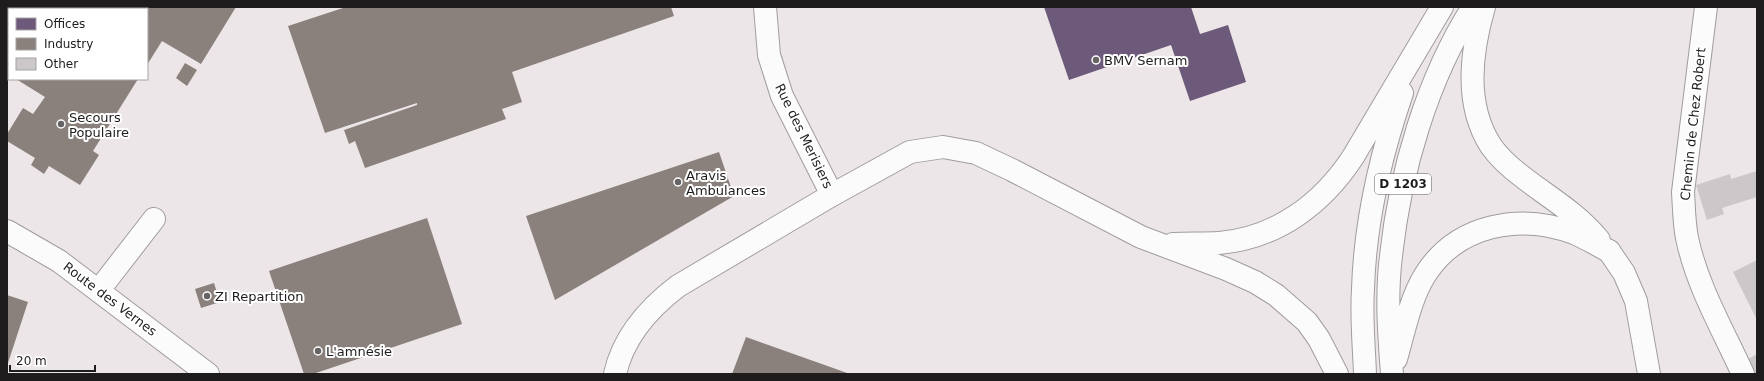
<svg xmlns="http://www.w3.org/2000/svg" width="1764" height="381" font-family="'DejaVu Sans',sans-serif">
  <rect width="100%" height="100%" fill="#ece6e8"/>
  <!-- offices -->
  <path fill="#6d597a" d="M 1044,7 L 1191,7 L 1200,34 L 1228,25 L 1246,82 L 1190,101 L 1171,45 L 1069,80 Z"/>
  <!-- industry -->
  <path fill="#8a817c" d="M 49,7 L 236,7 L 201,64 L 162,41 L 147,65 L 147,9 L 48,9 Z
    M 346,7 L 671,7 L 674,16 L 512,72 L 522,102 L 502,109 L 506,119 L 365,168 L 355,141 L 349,144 L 344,130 L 417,105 L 417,103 L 325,133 L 288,26 Z
    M 185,63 L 197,70 L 187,86 L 176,78 Z
    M 16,79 L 138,79 L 93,151 L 99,155 L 80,185 L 49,166 L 44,174 L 31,165 L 35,158 L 7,141 L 7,134 L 23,108 L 33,114 L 45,97 Z
    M 719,152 L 734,196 L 555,300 L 526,216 Z
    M 427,218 L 462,324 L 313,374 L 304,374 L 269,271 Z
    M 214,283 L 220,302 L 201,308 L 195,289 Z
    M 7,295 L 28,302 L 7,366 Z
    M 746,337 L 850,374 L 732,374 Z"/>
  <!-- building -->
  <path fill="#ccc7c9" d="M 1757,171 L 1757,197 L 1722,208 L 1724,214 L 1707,220 L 1696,185 L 1730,174 L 1731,179 Z
    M 1757,260 L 1757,320 L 1733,272 Z
    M 1757,354 L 1757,374 L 1754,374 L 1748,359 Z"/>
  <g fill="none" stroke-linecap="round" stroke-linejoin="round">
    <defs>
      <path id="minor" d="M 1706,7 L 1683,192 C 1684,207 1684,223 1687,238 C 1697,286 1723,330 1743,374
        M 22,9 L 24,7
        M 7,34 L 9,31
        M 7,231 L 59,261 L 208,374
        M 1609,251 L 1624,273 L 1636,301 L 1649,374
        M 99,290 L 154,219
        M 615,374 C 623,338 649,308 678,286 L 832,195 L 782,96 L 769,55 L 765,7"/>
      <path id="highway" d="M 1484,7 C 1471,52 1464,104 1491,146 C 1500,159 1512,169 1524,178 C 1550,198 1578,214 1599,240
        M 832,195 L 910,152 L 943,147 L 976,153 L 1012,170 L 1141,237 L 1226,269 L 1255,282 L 1276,295 L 1307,322 L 1319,339 L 1337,374
        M 1173,244 C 1188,243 1204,244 1219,243 C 1277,238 1322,204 1353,157 L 1442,7
        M 1396,359 C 1404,332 1410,299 1425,275 C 1457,224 1520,213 1574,233 C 1586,238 1597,245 1609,251
        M 1365,374 C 1364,346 1361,317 1363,289 C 1365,222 1380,157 1402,93
        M 1392,374 C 1389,335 1386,295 1391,256 C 1400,172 1427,79 1473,7"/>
    </defs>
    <!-- minor casing -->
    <use href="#minor" stroke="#a09c9d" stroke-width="24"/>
    <!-- highway casing -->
    <use href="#highway" stroke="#a09c9d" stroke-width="24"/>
    <!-- minor -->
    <use href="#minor" stroke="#fcfbfc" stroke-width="22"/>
    <!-- highway -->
    <use href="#highway" stroke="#fcfbfc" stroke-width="22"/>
  </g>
  <!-- markers -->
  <g fill="#676364" stroke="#fff" stroke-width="1.5">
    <circle cx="1096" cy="60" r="4"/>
    <circle cx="61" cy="124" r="4"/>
    <circle cx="678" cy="182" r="4"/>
    <circle cx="207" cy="296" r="4"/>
    <circle cx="318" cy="351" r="4"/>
  </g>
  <g text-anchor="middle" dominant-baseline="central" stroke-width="4" stroke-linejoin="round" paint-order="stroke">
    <!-- shield labels -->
    <rect fill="#fff" stroke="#626061" stroke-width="1" x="1375" y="174" width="56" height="20" rx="3"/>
    <g font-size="12" font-weight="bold" fill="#1f1c1d">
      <text x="1403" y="184">D 1203</text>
    </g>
    <!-- poi labels -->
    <g font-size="13" fill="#1f1c1d" stroke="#fff" text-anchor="start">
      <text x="1104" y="60">BMV Sernam</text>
      <text x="69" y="117">Secours<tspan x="69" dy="15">Populaire</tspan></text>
      <text x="686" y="175">Aravis<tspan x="686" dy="15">Ambulances</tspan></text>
      <text x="215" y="296">ZI Repartition</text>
      <text x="326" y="351">L'amnésie</text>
    </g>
    <!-- street labels -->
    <g font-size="13" fill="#1f1c1d" stroke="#fff">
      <text transform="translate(1693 124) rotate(-84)">Chemin de Chez Robert</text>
      <text transform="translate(804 136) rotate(64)">Rue des Merisiers</text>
      <text transform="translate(110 299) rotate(37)">Route des Vernes</text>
    </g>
  </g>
  <!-- border -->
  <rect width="1764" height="381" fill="none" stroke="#1f1c1d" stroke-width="16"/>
  <!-- legend -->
  <rect x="8" y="8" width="140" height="72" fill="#ffffff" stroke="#a5a4a5"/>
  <rect x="16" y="18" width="20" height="12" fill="#6d597a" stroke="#a5a4a5"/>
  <text x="44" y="28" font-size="12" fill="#1f1c1d">Offices</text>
  <rect x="16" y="38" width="20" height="12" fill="#8a817c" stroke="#a5a4a5"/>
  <text x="44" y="48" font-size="12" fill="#1f1c1d">Industry</text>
  <rect x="16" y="58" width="20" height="12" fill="#ccc7c9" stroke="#a5a4a5"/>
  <text x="44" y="68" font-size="12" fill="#1f1c1d">Other</text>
  <!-- scale -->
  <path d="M10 365v6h85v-6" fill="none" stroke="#1f1c1d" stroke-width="2"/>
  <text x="16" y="365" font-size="12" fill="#1f1c1d" stroke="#ffffff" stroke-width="3" paint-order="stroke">20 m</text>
</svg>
